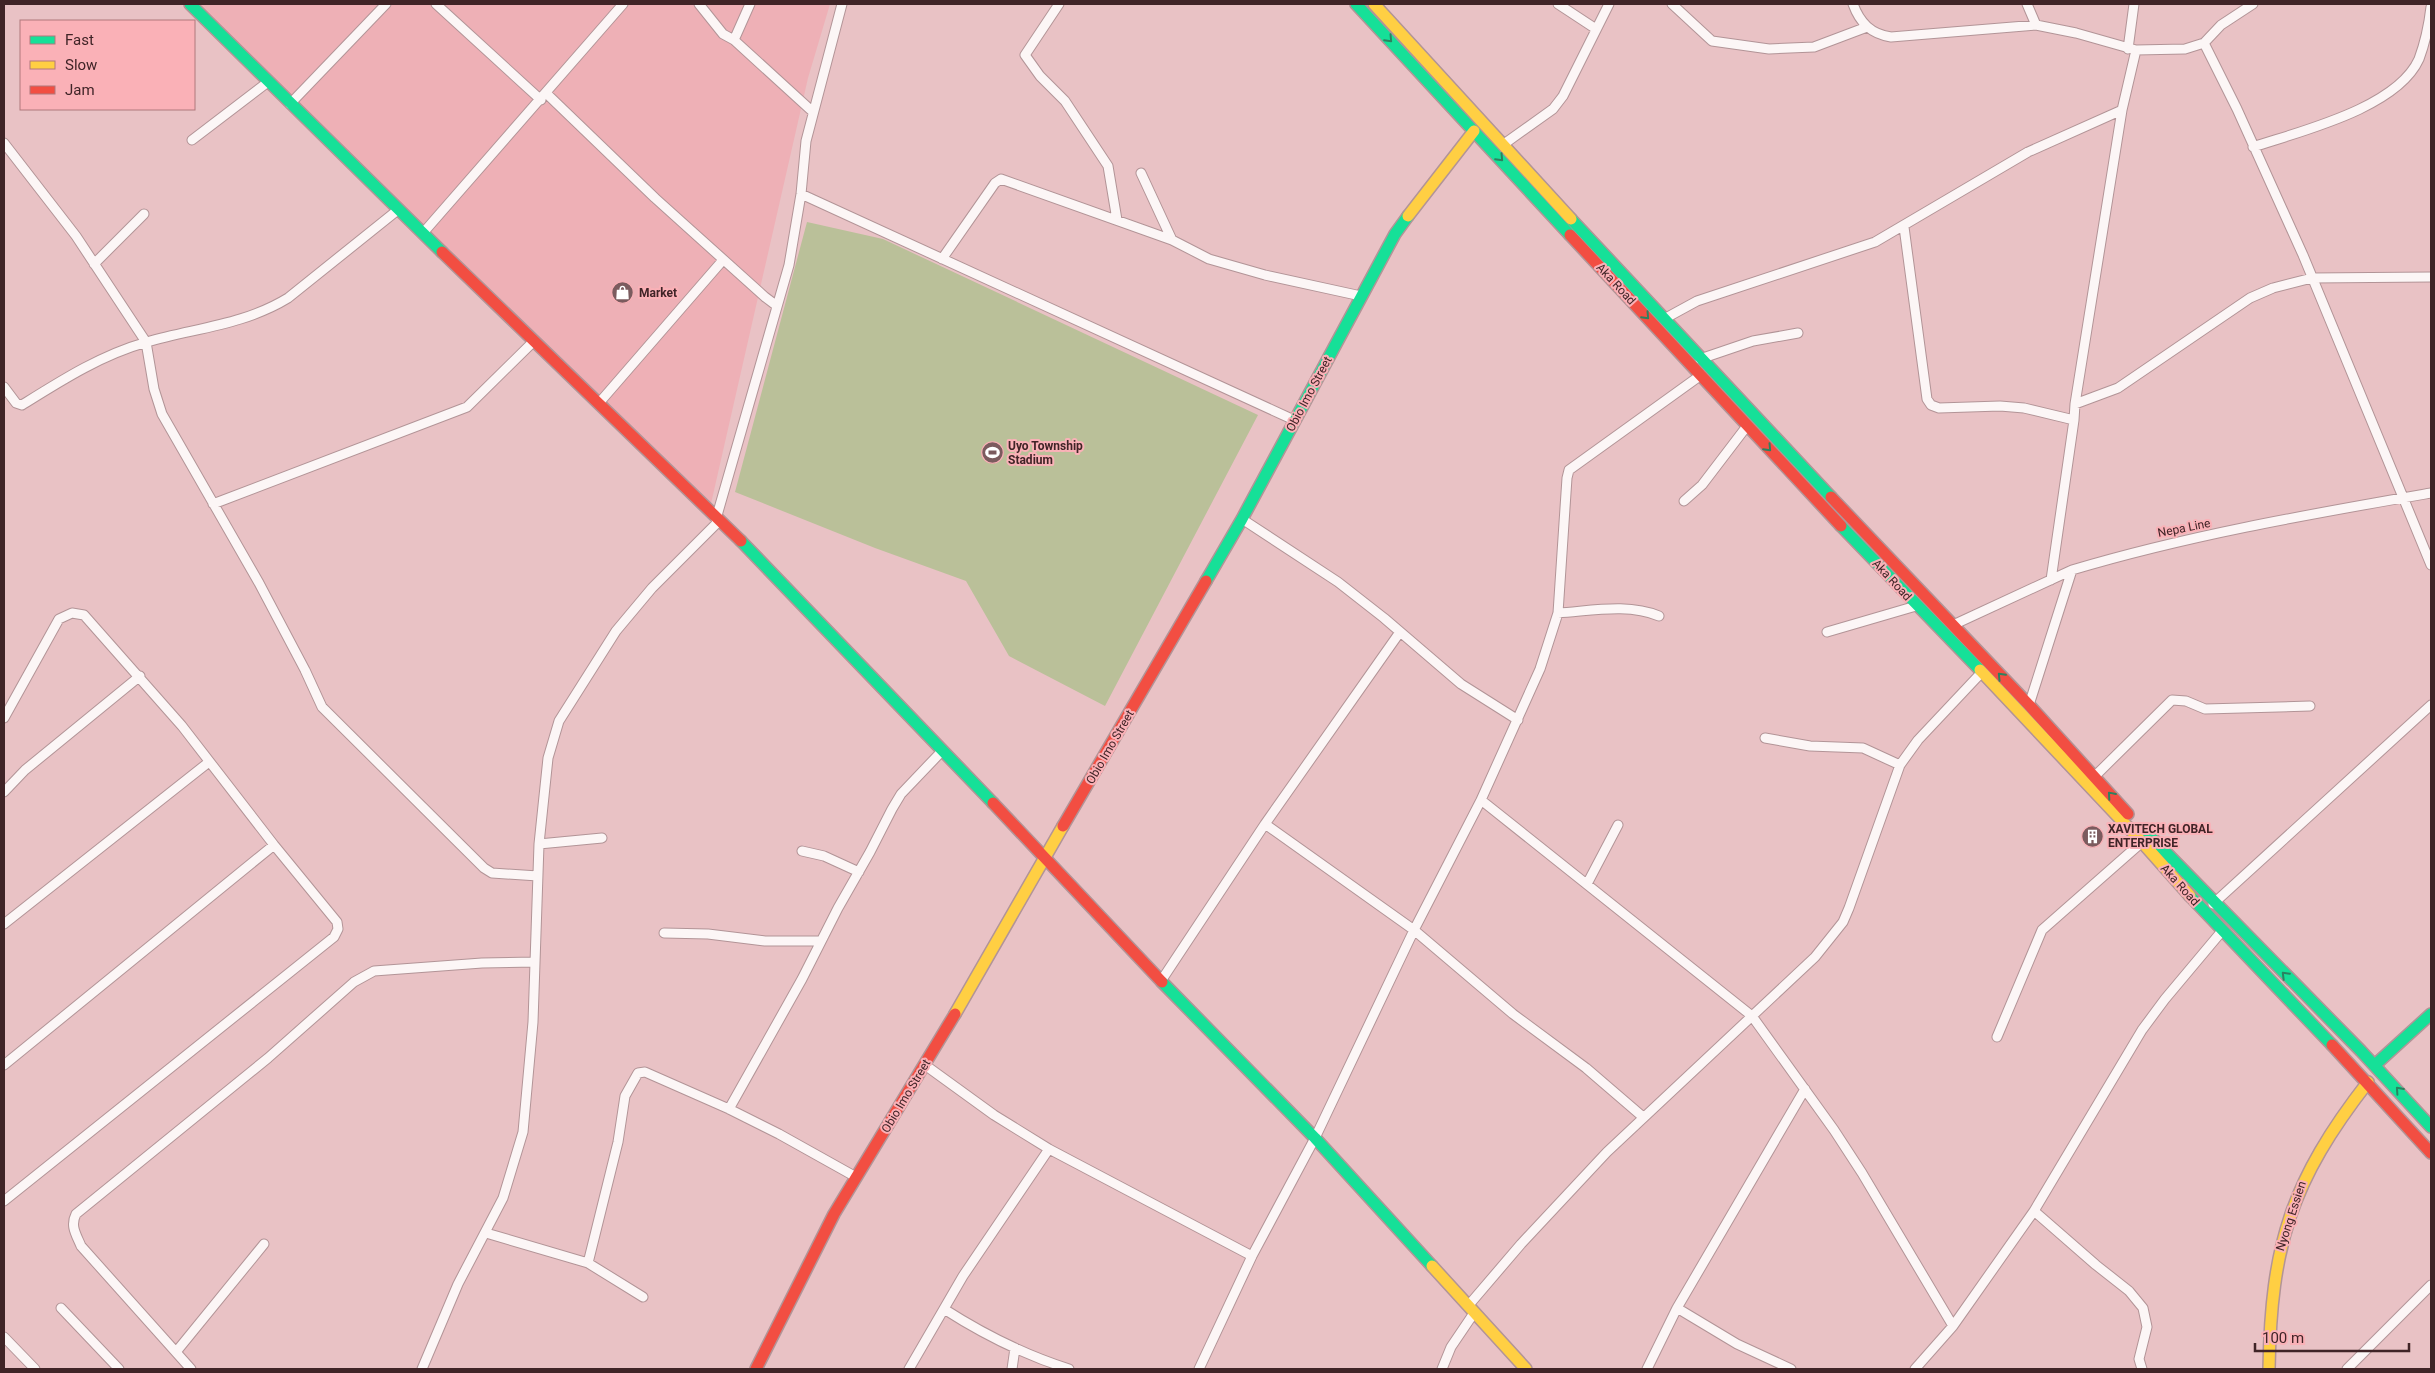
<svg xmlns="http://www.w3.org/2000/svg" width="2435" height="1373" font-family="Roboto,sans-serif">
  <rect width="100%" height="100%" fill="#e9c2c5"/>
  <!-- built -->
  <path fill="#eeb0b6" d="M 188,4 L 830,4 L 808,78 L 710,508 Z"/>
  <!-- green -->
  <path fill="#bac099" d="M 807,222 L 883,239 L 1258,415 L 1105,706 L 1009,656 L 966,581 L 875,548 L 735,492 Z"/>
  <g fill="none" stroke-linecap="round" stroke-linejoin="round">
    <defs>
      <path id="street" d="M 436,4 L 541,100
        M 699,4 L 723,34 L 734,40 L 813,112
        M 1059,4 L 1025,55 L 1040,76 L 1065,101 L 1108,166 L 1117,220
        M 1558,4 L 1596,29
        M 1672,4 L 1712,41 L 1769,49 L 1814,47 L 1867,27
        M 1853,4 C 1860,23 1871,34 1891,37 L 2036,25 L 2076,33 L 2136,50
        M 2027,4 L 2036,25
        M 734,40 L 750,4
        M 2204,43 L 2237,109 L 2303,255 L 2431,565
        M 2128,49 L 2134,4
        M 547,94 L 655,198 L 765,297 L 777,306
        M 290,104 L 386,4
        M 192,140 L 268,82
        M 4,143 L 76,236 L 146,342 L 154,389 L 162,414 L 259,583 L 305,670 L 322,707 L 484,868 L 492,873 L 538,876
        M 1504,144 L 1553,109 L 1563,96 L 1609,4
        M 2253,147 C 2301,131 2397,108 2419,59 C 2425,43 2429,24 2431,7
        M 1141,173 L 1172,240
        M 801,194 L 1294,420
        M 1904,227 L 1927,399 L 1931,405 L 1939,408 L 2000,406 L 2024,408 L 2074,420
        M 423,233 L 623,4
        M 942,259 L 995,183 L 1001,179 L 1172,240 L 1209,259 L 1265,275 L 1361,296
        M 94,264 L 144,214
        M 1664,319 L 1697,301 L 1875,242 L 2028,152 L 2122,110
        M 1700,359 L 1753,341 L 1798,333
        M 4,387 L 16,403 L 22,405 C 62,380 101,355 147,342 C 195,328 244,325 288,298 L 399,209
        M 599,403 L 723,260
        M 2075,404 L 2118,388 L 2250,298 L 2273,288 L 2312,278 L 2431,277
        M 1684,501 L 1702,485 L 1747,426
        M 213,504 L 467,407 L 534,341
        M 1242,519 L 1338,582 L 1384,618 L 1461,684 L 1518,720
        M 2051,580 L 2074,420 L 2075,404 L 2122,110 L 2136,50 L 2185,49 L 2204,43 L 2221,25 L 2253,4
        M 1558,613 C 1591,611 1628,603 1659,616
        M 1953,625 L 2072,570 C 2189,535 2311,514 2431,493
        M 1827,632 L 1916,606
        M 2029,705 L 2072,570
        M 4,718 L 59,619 L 72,613 L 84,615 L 182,726 L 274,845 L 337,922 L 338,929 L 334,937 L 4,1201
        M 1765,738 L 1810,746 L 1863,748 L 1900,765
        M 2095,776 L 2172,700 L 2186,701 L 2205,709 L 2310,706
        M 4,792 L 25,770 L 140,676
        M 1481,800 L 1752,1016 L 1834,1130 L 1862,1173 L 1953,1326
        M 1265,824 L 1414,930 L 1513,1014 L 1586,1068 L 1643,1117
        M 539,844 L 602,838
        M 802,851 L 824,856 L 859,872
        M 1587,884 L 1618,825
        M 2213,904 L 2431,705
        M 4,924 L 209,762
        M 664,933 L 708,934 L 765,941 L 821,941
        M 1161,981 L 1265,824 L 1400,632
        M 1997,1037 L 2042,930 L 2142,842
        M 4,1065 L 274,845
        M 925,1065 L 994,1115 L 1049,1149 L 1252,1256
        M 729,1109 L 802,979 L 838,908 L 870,852 L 892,809 L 901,794 L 942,751
        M 2034,1211 L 2096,1265 L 2129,1291 L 2143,1308 L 2147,1327 L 2139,1359 L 2142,1369
        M 486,1233 L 588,1263 L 643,1297
        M 588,1263 L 618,1142 L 625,1096 L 638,1073 L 645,1072 L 729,1109 L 779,1134 L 856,1177
        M 1468,1306 L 1521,1244 L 1607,1152 L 1815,957 L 1843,922 L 1849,908 L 1900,765 L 1918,740 L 1982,672
        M 61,1308 L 119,1369
        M 1677,1308 L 1737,1344 L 1791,1369
        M 944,1309 C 983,1334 1025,1355 1069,1369
        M 4,1337 L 35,1369
        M 176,1352 L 264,1244
        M 191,1369 L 81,1246 C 76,1234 70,1226 76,1214 L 268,1058 L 354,982 L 374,971 L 482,963 L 535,962
        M 422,1369 L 458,1284 L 503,1198 L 523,1132 L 533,1022 L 539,844 L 548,758 L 559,721 L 616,631 L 652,588 L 719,521 L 716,519 L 789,265 L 801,194 L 806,141 L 842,4
        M 909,1369 L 963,1276 L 1049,1149
        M 1012,1369 L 1015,1348
        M 1199,1369 L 1252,1256 L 1315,1138 L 1414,930 L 1481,800 L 1540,669 L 1558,613 L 1567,478 L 1569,470 L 1701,375
        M 1442,1369 L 1451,1347 L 1474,1313
        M 1647,1369 L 1677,1308 L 1805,1089
        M 1915,1369 L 1953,1326 L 2034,1211 L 2142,1030 L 2165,999 L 2222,931
        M 2347,1369 L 2431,1285"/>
      <path id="fast" d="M 190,4 L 442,252
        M 1356,4 L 1570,235
        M 1571,219 L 1831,497
        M 1841,526 L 1980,670
        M 741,541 L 993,803
        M 1206,581 L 1242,519 L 1395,234 L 1408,216
        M 2145,831 L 2361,1051 L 2431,1127
        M 2190,896 L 2332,1045
        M 1162,982 L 1315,1138 L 1432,1266
        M 2376,1064 L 2431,1014"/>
      <path id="slow" d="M 1374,4 L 1571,219
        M 1408,216 L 1474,131
        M 1980,670 L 2142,842 L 2190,896
        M 955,1014 L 1063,826
        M 1432,1266 L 1526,1369
        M 2269,1369 C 2271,1245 2291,1181 2368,1082"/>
      <path id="jam" d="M 1570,235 L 1841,526
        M 442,252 L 741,541
        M 1831,497 L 2029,705 L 2128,814
        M 993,803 L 1162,982
        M 1063,826 L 1206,581
        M 2332,1045 L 2431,1153
        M 756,1369 L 834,1214 L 955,1014"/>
    </defs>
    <!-- street casing -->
    <use href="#street" stroke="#b29497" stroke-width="11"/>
    <!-- fast casing -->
    <use href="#fast" stroke="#b29497" stroke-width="14"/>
    <!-- slow casing -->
    <use href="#slow" stroke="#b29497" stroke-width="14"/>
    <!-- jam casing -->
    <use href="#jam" stroke="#b29497" stroke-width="14"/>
    <!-- street -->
    <use href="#street" stroke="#fcf6f6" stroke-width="9"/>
    <!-- fast -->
    <use href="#fast" stroke="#16e098" stroke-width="11"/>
    <!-- slow -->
    <use href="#slow" stroke="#ffcf43" stroke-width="11"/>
    <!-- jam -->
    <use href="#jam" stroke="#f24e42" stroke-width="11"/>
  </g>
  <!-- one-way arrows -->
  <defs><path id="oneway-chevron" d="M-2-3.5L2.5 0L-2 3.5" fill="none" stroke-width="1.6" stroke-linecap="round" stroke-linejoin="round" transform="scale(1.25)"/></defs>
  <g stroke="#2b8260">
    <use href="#oneway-chevron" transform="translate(1389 39) rotate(47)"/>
    <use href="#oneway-chevron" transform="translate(1500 158) rotate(47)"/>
    <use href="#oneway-chevron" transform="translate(1646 316) rotate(47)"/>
    <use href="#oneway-chevron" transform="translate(1768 448) rotate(47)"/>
    <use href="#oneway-chevron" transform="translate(2001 676) rotate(-134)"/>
    <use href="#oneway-chevron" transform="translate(2111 795) rotate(-131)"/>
    <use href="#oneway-chevron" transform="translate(2285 975) rotate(-135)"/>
    <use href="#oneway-chevron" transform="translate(2399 1090) rotate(-132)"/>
  </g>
  <!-- icons -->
  <defs>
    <symbol id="shop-disc" viewBox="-11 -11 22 22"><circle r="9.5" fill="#7b5b5e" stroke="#fab1b7"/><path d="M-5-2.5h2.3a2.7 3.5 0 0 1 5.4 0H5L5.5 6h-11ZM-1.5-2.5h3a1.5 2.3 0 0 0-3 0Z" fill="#fff"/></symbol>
    <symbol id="stadium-disc" viewBox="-11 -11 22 22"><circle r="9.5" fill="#7b5b5e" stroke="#fab1b7"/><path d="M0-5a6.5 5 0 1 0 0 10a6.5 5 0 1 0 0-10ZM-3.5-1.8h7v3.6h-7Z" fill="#fff"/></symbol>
    <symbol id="building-disc" viewBox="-11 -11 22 22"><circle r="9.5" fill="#7b5b5e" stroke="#fab1b7"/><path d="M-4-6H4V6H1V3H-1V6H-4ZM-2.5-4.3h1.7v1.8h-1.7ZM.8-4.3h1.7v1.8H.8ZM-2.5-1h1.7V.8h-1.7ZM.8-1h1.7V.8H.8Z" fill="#fff"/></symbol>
  </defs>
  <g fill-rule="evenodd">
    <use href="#shop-disc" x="610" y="280" width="25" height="25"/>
    <use href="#stadium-disc" x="980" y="440" width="25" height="25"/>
    <use href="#building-disc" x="2080" y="824" width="25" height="25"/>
  </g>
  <g text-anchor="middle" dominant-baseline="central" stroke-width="4" stroke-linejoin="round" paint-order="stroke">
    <!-- street labels -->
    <g font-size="12" fill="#402427" stroke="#fab1b7">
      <text transform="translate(1616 284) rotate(47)">Aka Road</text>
      <text transform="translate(1309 394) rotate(-62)">Obio Imo Street</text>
      <text transform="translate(2184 528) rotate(-11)">Nepa Line</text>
      <text transform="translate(1892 580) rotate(47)">Aka Road</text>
      <text transform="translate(1110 747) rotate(-60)">Obio Imo Street</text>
      <text transform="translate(2180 885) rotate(48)">Aka Road</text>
      <text transform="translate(906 1096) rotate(-59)">Obio Imo Street</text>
      <text transform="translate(2291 1216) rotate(-72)">Nyong Essien</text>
    </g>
    <!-- poi labels -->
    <g font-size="12" font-weight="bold" fill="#402427" stroke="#fab1b7" text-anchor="start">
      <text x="639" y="293">Market</text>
      <text x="1008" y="446">Uyo Township<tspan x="1008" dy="14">Stadium</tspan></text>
      <text x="2108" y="829">XAVITECH GLOBAL<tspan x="2108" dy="14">ENTERPRISE</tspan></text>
    </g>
  </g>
  <!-- border -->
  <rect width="2435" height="1373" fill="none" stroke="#402427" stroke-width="10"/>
  <!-- legend -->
  <rect x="20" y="20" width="175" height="90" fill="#fab1b7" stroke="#b0797d"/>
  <rect x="30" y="36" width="25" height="8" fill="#16e098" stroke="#b0797d"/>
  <text x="65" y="45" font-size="15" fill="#402427">Fast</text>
  <rect x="30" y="61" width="25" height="8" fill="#ffcf43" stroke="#b0797d"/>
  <text x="65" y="70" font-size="15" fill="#402427">Slow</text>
  <rect x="30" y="86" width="25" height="8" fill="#f24e42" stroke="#b0797d"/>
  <text x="65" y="95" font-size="15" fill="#402427">Jam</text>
  <!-- scale -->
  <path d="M2255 1343v8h154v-8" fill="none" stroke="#402427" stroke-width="2.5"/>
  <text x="2262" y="1343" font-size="15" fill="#402427" stroke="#fab1b7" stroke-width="4" paint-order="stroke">100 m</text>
</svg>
